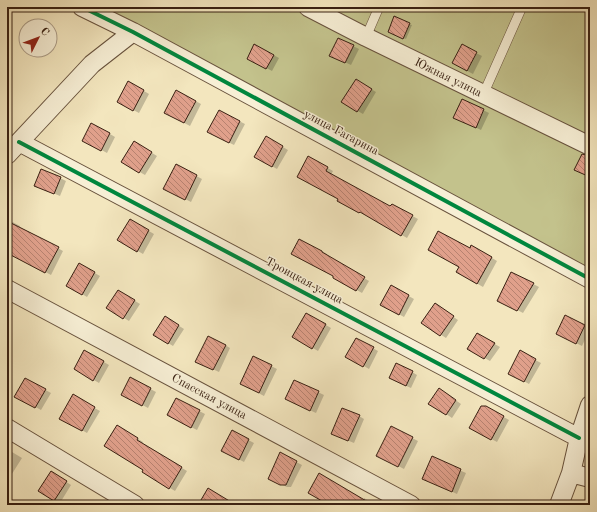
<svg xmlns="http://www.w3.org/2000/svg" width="597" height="512" font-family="'Old Standard TT',serif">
  <defs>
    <pattern id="building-back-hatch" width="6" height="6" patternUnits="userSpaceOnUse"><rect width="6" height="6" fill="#e0a08b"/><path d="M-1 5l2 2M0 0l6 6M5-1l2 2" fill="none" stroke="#b78270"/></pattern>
  </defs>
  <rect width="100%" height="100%" fill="#f3e6be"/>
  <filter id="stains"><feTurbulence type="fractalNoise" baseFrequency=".005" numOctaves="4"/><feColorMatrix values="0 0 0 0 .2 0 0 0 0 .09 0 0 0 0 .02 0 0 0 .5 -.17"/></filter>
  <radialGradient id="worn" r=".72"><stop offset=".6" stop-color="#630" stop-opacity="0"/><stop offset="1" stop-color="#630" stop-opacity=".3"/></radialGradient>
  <!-- green -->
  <path fill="#c3c28c" stroke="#7e714f" d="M 96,7 L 590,7 L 590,269 Z"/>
  <!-- shadow -->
  <path fill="#0003" d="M 409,24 L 412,25 L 406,39 L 391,33 Z
    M 255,45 L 279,58 L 272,71 L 248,58 Z
    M 353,46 L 359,49 L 351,65 L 336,58 Z
    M 462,46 L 482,56 L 473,74 L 458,66 Z
    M 356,80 L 376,92 L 363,114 L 342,102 Z
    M 129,82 L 149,94 L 139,113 L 118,102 Z
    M 177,91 L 201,104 L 190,126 L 165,113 Z
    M 463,100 L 489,113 L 481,130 L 460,120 Z
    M 239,121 L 245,124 L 234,145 L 214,135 Z
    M 110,134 L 115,137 L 107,153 L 89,143 Z
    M 266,137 L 288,150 L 277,169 L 256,157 Z
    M 134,142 L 157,156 L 145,175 L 122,162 Z
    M 309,157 L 333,171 L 331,175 L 390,208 L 392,205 L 418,219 L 407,238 L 366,214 L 365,215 L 344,203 L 339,199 Z
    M 176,165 L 202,179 L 191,202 L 170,191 Z
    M 60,178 L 66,181 L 60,196 L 41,188 Z
    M 7,219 L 20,226 L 20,227 L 63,251 L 51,275 L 7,251 Z
    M 130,220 L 154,234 L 143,254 L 119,240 Z
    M 472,246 L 497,261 L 483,287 L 457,272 Z
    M 322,251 L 327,254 L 326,256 L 369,281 L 362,293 L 334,277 L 335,276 L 293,254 Z
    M 79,264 L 100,276 L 87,297 L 67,285 Z
    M 512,273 L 539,287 L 523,313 L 504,303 Z
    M 391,286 L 414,299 L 404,317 L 382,305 Z
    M 124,294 L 140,304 L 129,321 L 124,318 Z
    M 440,308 L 458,320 L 446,338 L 423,323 Z
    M 307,314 L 331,328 L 318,351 L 294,337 Z
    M 566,316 L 590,329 L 582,346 L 562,336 Z
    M 165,317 L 184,329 L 173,346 L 155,335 Z
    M 477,334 L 500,347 L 490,361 L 469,349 Z
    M 356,339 L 378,351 L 369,369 L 347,356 Z
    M 225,345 L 230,348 L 219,372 L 202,364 Z
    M 85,351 L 109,365 L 99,383 L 75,369 Z
    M 520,352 L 541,363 L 529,384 L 509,373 Z
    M 271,366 L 277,369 L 264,396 L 241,384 Z
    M 412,372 L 417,375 L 411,388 L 395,381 Z
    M 130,378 L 156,392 L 148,408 L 122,394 Z
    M 25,379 L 51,393 L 41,410 L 16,396 Z
    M 295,381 L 324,395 L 316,413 L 292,402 Z
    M 444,392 L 461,404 L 452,418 L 430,403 Z
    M 73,396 L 100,411 L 87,433 L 61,418 Z
    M 176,399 L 205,414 L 197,430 L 173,418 Z
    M 486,407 L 509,420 L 497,442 L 471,428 Z
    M 359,416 L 364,419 L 354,443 L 337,436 Z
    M 117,426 L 143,442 L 142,444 L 187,471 L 175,491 L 143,472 L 144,470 Z
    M 233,432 L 254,443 L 244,462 L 223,451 Z
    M 412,438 L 418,441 L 404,469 L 383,458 Z
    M 7,449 L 22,458 L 10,477 L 7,475 Z
    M 281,454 L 302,465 L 291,487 L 287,487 L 274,481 Z
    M 432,458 L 466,473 L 457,494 L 429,481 Z
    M 51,472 L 71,485 L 60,503 L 40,491 Z
    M 364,498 L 376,505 L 331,505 L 363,500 Z"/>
  <!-- building -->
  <path fill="url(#building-back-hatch)" stroke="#392012" d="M 394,16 L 410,23 L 403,39 L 388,32 Z
    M 338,38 L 354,45 L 345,63 L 329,56 Z
    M 254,44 L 274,55 L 266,69 L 247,59 Z
    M 462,44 L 477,52 L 467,71 L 452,63 Z
    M 356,79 L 372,89 L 357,112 L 341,102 Z
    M 128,81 L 144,90 L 133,111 L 117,102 Z
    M 176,90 L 196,101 L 184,123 L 164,113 Z
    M 462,99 L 484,109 L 476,128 L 453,118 Z
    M 219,110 L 240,121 L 229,143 L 207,132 Z
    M 91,123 L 110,133 L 101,151 L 82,141 Z
    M 266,136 L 283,146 L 272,167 L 254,157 Z
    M 134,141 L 152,152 L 139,173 L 121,162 Z
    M 582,154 L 590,156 L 590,177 L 574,170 Z
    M 308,156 L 328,167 L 326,171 L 390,206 L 392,204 L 413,215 L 401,236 L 360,212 L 359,213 L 337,201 L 338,199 L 297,177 Z
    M 176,164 L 197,175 L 185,200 L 163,189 Z
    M 41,169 L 61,177 L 54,194 L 34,186 Z
    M 130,219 L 149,230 L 137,252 L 117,240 Z
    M 7,221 L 59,247 L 45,273 L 7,253 Z
    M 438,231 L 470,248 L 471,245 L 492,257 L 477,284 L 456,272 L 459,267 L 428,250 Z
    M 299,239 L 322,251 L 322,252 L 365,277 L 356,291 L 333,278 L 333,276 L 291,254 Z
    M 79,263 L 95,272 L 82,295 L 66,286 Z
    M 511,272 L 534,283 L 517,311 L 497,301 Z
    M 391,285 L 409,295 L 399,315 L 380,305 Z
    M 118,290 L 135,300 L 123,319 L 106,308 Z
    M 435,303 L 454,316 L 440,336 L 421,323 Z
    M 306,313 L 326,324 L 312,349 L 292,337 Z
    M 565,315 L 585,325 L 576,344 L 556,334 Z
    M 165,316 L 179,325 L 168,344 L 153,335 Z
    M 477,333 L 495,343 L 484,359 L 467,349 Z
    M 208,336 L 226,345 L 213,370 L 195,362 Z
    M 356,338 L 374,347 L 363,367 L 345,357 Z
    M 84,350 L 104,361 L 93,381 L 74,369 Z
    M 520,350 L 536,359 L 524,382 L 508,374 Z
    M 253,356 L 272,365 L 259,393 L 240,384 Z
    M 396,363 L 413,371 L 406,386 L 389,378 Z
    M 130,377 L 151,388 L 142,406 L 121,395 Z
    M 25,378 L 46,389 L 35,408 L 14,397 Z
    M 294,380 L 319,391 L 310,411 L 285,399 Z
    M 439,388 L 456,400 L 446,415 L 428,404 Z
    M 73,394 L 95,407 L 82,431 L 59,419 Z
    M 176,398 L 200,410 L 191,428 L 167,415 Z
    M 481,406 L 486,406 L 504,416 L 491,440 L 469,428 Z
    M 342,408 L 360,415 L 348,441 L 331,434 Z
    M 117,425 L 138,438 L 137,440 L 182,467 L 169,489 L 142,472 L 143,470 L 104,446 Z
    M 391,426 L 413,437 L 398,467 L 376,456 Z
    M 232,430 L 249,439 L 239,460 L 221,451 Z
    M 280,452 L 297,461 L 286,485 L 280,485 L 268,479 Z
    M 432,456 L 461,469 L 452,492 L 422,479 Z
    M 51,471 L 67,481 L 54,501 L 38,491 Z
    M 319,473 L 373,505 L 329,505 L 308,493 Z
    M 208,488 L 236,505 L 198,505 Z"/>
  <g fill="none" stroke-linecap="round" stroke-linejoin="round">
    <defs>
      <path id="lane" d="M 366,37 L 379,7
        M 483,95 L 522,7"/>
      <path id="street" d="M 82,7 L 133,32 L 590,279
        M 308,7 L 366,37 L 590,146
        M 19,142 L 579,438
        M 7,155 L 92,64 L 133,32
        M 7,289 L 411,505
        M 7,428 L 135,505
        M 571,473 L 590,478
        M 559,505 L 571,473 L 579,438 L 590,405"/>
    </defs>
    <!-- lane casing -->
    <use href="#lane" stroke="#68523d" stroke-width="10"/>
    <!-- street casing -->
    <use href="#street" stroke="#68523d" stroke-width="20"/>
    <!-- lane -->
    <use href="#lane" stroke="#f7efd5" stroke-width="9"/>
    <!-- street -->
    <use href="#street" stroke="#f7efd5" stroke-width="18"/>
    <defs>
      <path id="cycleway" d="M 82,7 L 133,32 L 590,279
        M 19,142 L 579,438"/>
    </defs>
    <!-- cycleway casing -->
    <use href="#cycleway" stroke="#f7efd5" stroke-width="6"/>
    <!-- cycleway -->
    <use href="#cycleway" stroke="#00873e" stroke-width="4"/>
  </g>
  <g text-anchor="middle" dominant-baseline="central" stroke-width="3" stroke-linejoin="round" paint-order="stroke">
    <!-- street labels -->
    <g font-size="12" fill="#392012" stroke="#f7efd5">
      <text transform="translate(448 78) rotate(26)">Южная улица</text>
      <text transform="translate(341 133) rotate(28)">улица Гагарина</text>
      <text transform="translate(304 281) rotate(28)">Троицкая улица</text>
      <text transform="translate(209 397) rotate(28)">Спасская улица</text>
    </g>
  </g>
  <!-- margin -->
  <rect width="597" height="512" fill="none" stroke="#f3e6be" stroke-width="24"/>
  <rect x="8" y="8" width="581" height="496" fill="none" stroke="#392012" stroke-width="2"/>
  <rect x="12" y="12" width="573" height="488" fill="none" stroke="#392012"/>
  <!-- north arrow -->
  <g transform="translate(38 38) rotate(48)"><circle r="19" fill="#f7efd5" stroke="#ab9c87"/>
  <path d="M0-3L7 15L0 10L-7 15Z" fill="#8f2418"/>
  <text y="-6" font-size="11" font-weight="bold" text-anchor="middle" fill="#392012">С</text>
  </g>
  <rect width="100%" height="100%" filter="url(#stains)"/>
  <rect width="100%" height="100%" fill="url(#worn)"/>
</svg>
